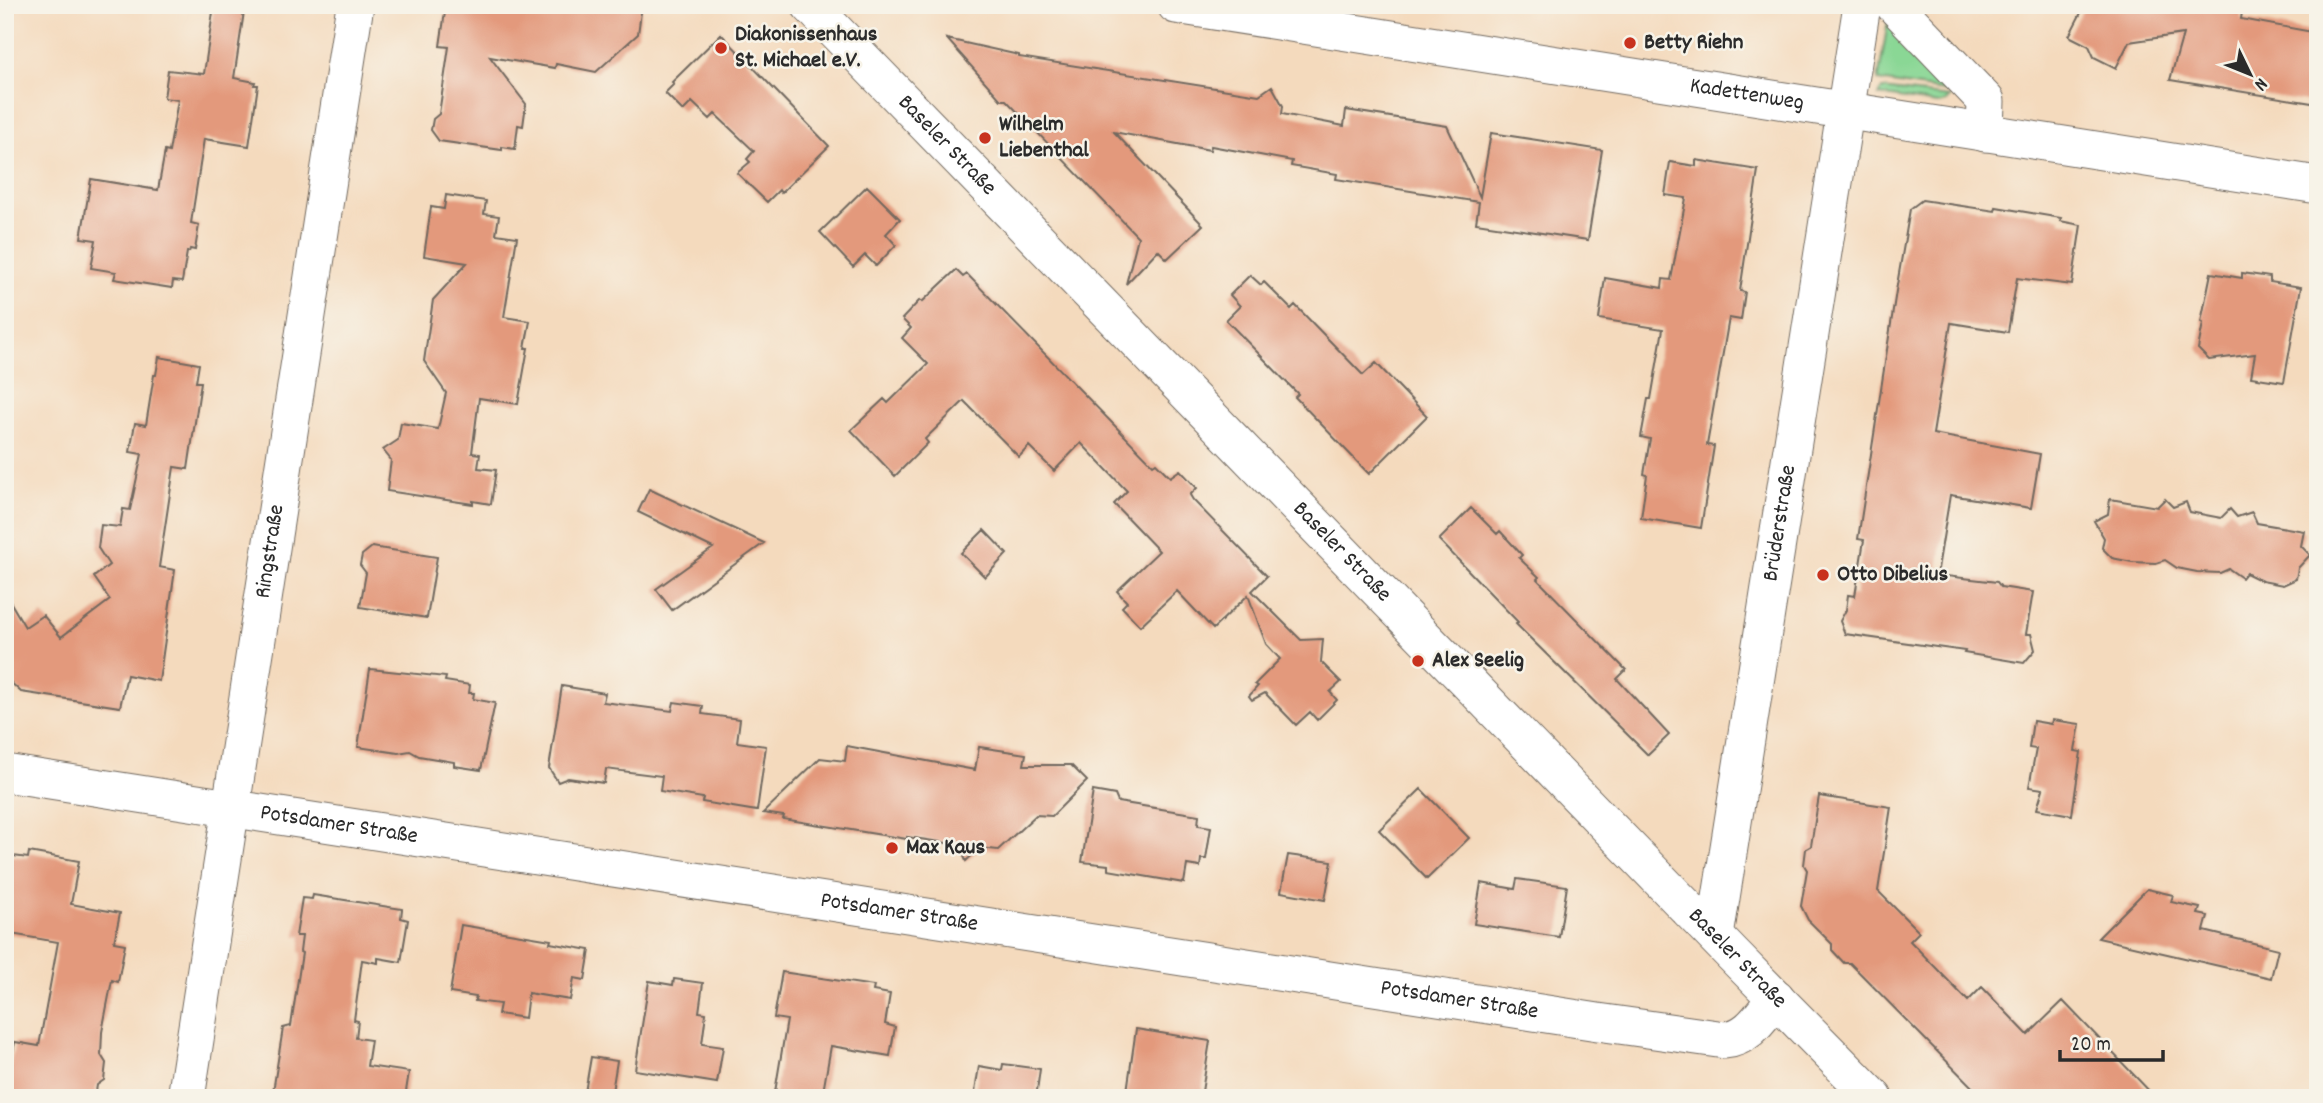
<svg xmlns="http://www.w3.org/2000/svg" width="2323" height="1103" font-family="Dekko,sans-serif">
  <rect width="100%" height="100%" fill="#f7f3e8"/>
  <filter id="ink" filterUnits="userSpaceOnUse"><feTurbulence type="fractalNoise" baseFrequency=".0143" numOctaves="2"/><feDisplacementMap in="SourceGraphic" scale="14" xChannelSelector="R" yChannelSelector="G"/><feConvolveMatrix kernelMatrix="1 2 1 2 8 2 1 2 1" color-interpolation-filters="sRGB"/></filter>
  <filter id="wash" filterUnits="userSpaceOnUse"><feTurbulence type="fractalNoise" baseFrequency=".00686" numOctaves="4" result="noise"/><feDisplacementMap in="SourceGraphic" scale="28" xChannelSelector="R" yChannelSelector="G"/><feGaussianBlur stdDeviation="1.57" result="paint"/><feColorMatrix in="noise" values="0 0 0 0 0 0 0 0 0 0 0 0 0 0 0 0 0 1.4 0 .05"/><feComposite in="paint" operator="in"/></filter>
  <g filter="url(#wash)">
    <rect width="100%" height="100%" fill="#f4dabd"/>
    <!-- green -->
    <path fill="#8ad795" stroke="#5a8160" stroke-width="2" d="M 1888,22 L 1952,92 L 1878,81 Z
      M 1882,89 L 1950,97 L 1946,102 L 1937,104 L 1879,95 Z"/>
    <g id="blocks">
      <!-- building -->
      <path fill="#e3997c" d="M 214,5 L 245,5 L 234,78 L 255,82 L 254,85 L 258,85 L 249,146 L 204,139 L 191,223 L 199,225 L 195,250 L 190,249 L 189,252 L 187,252 L 182,282 L 173,281 L 172,288 L 114,279 L 116,272 L 91,268 L 96,240 L 81,238 L 91,179 L 158,190 L 165,151 L 169,152 L 178,100 L 164,98 L 168,70 L 204,74 Z
        M 446,5 L 642,5 L 638,34 L 596,72 L 556,64 L 555,68 L 490,57 L 526,104 L 523,126 L 518,125 L 515,149 L 502,147 L 502,150 L 439,141 L 431,130 L 433,119 L 439,114 L 449,47 L 440,46 Z
        M 2085,5 L 2243,5 L 2241,19 L 2318,33 L 2318,104 L 2170,80 L 2183,34 L 2129,42 L 2116,68 L 2094,57 L 2089,46 L 2069,36 Z
        M 721,34 L 829,146 L 781,193 L 779,190 L 767,202 L 737,173 L 750,162 L 747,159 L 754,151 L 715,114 L 710,119 L 692,102 L 683,111 L 665,93 L 674,84 L 672,82 Z
        M 947,39 L 1019,55 L 1019,57 L 1259,95 L 1272,86 L 1283,106 L 1282,114 L 1344,126 L 1346,110 L 1447,126 L 1480,197 L 1491,133 L 1602,150 L 1588,240 L 1476,223 L 1479,202 L 1336,179 L 1337,174 L 1291,166 L 1292,161 L 1211,146 L 1210,150 L 1114,132 L 1203,225 L 1167,259 L 1158,250 L 1126,284 L 1138,237 L 1006,100 L 1001,100 Z
        M 1696,160 L 1758,170 L 1740,291 L 1745,292 L 1741,320 L 1729,318 L 1707,445 L 1714,446 L 1701,528 L 1641,518 L 1647,475 L 1644,474 L 1650,439 L 1641,437 L 1648,399 L 1651,399 L 1663,329 L 1599,319 L 1605,278 L 1662,288 L 1663,279 L 1671,280 L 1686,198 L 1665,195 L 1670,162 L 1696,166 Z
        M 867,186 L 900,219 L 886,234 L 896,245 L 876,266 L 865,255 L 853,267 L 820,232 Z
        M 446,195 L 486,201 L 484,214 L 499,216 L 496,234 L 517,237 L 504,317 L 530,321 L 525,348 L 528,348 L 518,404 L 479,398 L 472,453 L 480,454 L 478,468 L 496,470 L 491,504 L 473,501 L 473,504 L 387,491 L 391,460 L 383,450 L 398,440 L 401,423 L 438,429 L 446,393 L 424,361 L 433,300 L 467,263 L 424,256 L 431,207 L 444,209 Z
        M 1922,200 L 1995,211 L 1996,207 L 2061,218 L 2060,221 L 2081,225 L 2072,285 L 2017,278 L 2008,332 L 1951,323 L 1933,434 L 2040,454 L 2031,508 L 1950,495 L 1937,575 L 1997,582 L 2001,587 L 2033,592 L 2026,634 L 2031,634 L 2035,650 L 2024,663 L 1964,653 L 1965,651 L 1845,634 L 1840,621 L 1846,610 L 1848,595 L 1855,596 L 1864,540 L 1858,539 L 1896,291 L 1910,209 Z
        M 956,270 L 963,277 L 967,274 L 1153,465 L 1156,463 L 1170,477 L 1180,470 L 1197,488 L 1190,495 L 1193,500 L 1267,576 L 1252,591 L 1301,640 L 1323,639 L 1321,662 L 1341,682 L 1330,692 L 1337,700 L 1317,720 L 1310,712 L 1296,725 L 1265,693 L 1252,700 L 1249,696 L 1258,686 L 1255,684 L 1280,659 L 1266,644 L 1248,595 L 1213,629 L 1177,591 L 1140,626 L 1122,607 L 1127,602 L 1117,591 L 1159,551 L 1114,504 L 1127,491 L 1081,443 L 1054,471 L 1029,446 L 1019,457 L 964,401 L 925,439 L 928,443 L 895,476 L 851,430 L 884,399 L 888,403 L 928,364 L 902,338 L 911,328 L 902,319 L 920,300 L 922,302 Z
        M 2211,273 L 2242,278 L 2242,273 L 2270,277 L 2270,282 L 2301,287 L 2284,382 L 2251,377 L 2255,354 L 2209,360 L 2198,349 L 2203,323 L 2201,322 Z
        M 1250,275 L 1261,285 L 1264,282 L 1291,309 L 1295,305 L 1363,375 L 1376,363 L 1427,416 L 1369,474 L 1295,397 L 1298,394 L 1226,320 L 1240,306 L 1230,295 Z
        M 159,357 L 199,364 L 196,382 L 201,382 L 188,469 L 174,467 L 159,567 L 175,570 L 159,681 L 127,675 L 120,707 L 21,692 L 5,677 L 5,593 L 25,627 L 43,615 L 61,637 L 110,600 L 94,577 L 109,565 L 98,548 L 101,525 L 120,527 L 123,509 L 130,510 L 142,454 L 130,452 L 135,423 L 146,425 L 154,375 L 156,375 Z
        M 649,489 L 764,543 L 672,610 L 656,589 L 713,548 L 638,512 Z
        M 2110,499 L 2157,507 L 2165,499 L 2173,507 L 2186,502 L 2190,512 L 2221,518 L 2230,509 L 2237,517 L 2252,512 L 2257,523 L 2304,531 L 2301,546 L 2310,555 L 2298,568 L 2296,579 L 2283,585 L 2262,581 L 2246,573 L 2242,578 L 2229,569 L 2220,573 L 2197,572 L 2177,568 L 2165,560 L 2156,563 L 2132,562 L 2112,558 L 2102,548 L 2104,538 L 2094,521 L 2108,514 Z
        M 1471,508 L 1497,534 L 1500,531 L 1522,555 L 1519,558 L 1539,577 L 1537,579 L 1626,670 L 1617,679 L 1669,735 L 1648,755 L 1516,624 L 1518,622 L 1439,540 Z
        M 984,530 L 1007,554 L 985,577 L 961,553 Z
        M 372,547 L 437,557 L 427,618 L 360,607 L 366,573 L 360,565 L 362,555 Z
        M 370,669 L 446,677 L 445,681 L 470,685 L 469,693 L 474,693 L 473,699 L 495,703 L 481,770 L 454,766 L 454,762 L 419,756 L 410,751 L 398,753 L 358,747 Z
        M 562,686 L 605,693 L 603,702 L 672,711 L 674,702 L 703,706 L 702,714 L 740,719 L 737,742 L 766,746 L 757,811 L 702,802 L 703,798 L 660,791 L 662,776 L 606,769 L 604,783 L 568,778 L 558,782 L 549,768 Z
        M 2052,720 L 2080,724 L 2075,751 L 2081,752 L 2072,815 L 2037,809 L 2043,789 L 2029,787 L 2036,749 L 2029,748 L 2033,721 L 2051,724 Z
        M 847,746 L 975,770 L 979,747 L 1026,754 L 1024,765 L 1071,765 L 1087,781 L 1052,816 L 1036,815 L 998,850 L 980,848 L 966,861 L 959,845 L 907,837 L 907,839 L 783,819 L 784,816 L 763,813 L 820,758 L 845,761 Z
        M 1421,789 L 1469,838 L 1427,879 L 1379,830 Z
        M 1093,791 L 1115,795 L 1118,802 L 1199,815 L 1198,825 L 1211,827 L 1206,859 L 1201,859 L 1200,867 L 1187,865 L 1184,883 L 1108,870 L 1108,865 L 1082,862 Z
        M 1819,796 L 1891,807 L 1878,891 L 1919,932 L 1910,941 L 1968,1001 L 1982,987 L 2028,1035 L 2063,1001 L 2156,1098 L 1983,1098 L 1850,963 L 1844,963 L 1832,950 L 1832,944 L 1808,920 L 1801,906 L 1807,870 L 1804,865 L 1806,849 L 1811,846 Z
        M 29,852 L 79,861 L 71,904 L 120,913 L 114,942 L 125,944 L 118,982 L 112,980 L 102,1032 L 101,1055 L 106,1063 L 104,1080 L 97,1085 L 95,1098 L 5,1098 L 5,1071 L 10,1066 L 15,1042 L 39,1046 L 58,942 L 5,933 L 5,855 L 28,858 Z
        M 1288,855 L 1332,861 L 1325,900 L 1281,892 Z
        M 1517,879 L 1567,886 L 1559,937 L 1474,924 L 1481,883 L 1515,889 Z
        M 2147,889 L 2173,895 L 2171,902 L 2200,908 L 2198,914 L 2208,916 L 2204,931 L 2278,949 L 2271,978 L 2098,938 Z
        M 313,895 L 402,909 L 401,918 L 408,920 L 401,962 L 378,958 L 378,963 L 362,960 L 354,1020 L 358,1021 L 356,1038 L 371,1040 L 367,1066 L 409,1072 L 405,1098 L 272,1098 L 283,1028 L 291,1026 L 302,953 L 300,952 L 302,936 L 296,936 L 302,898 L 312,899 Z
        M 461,925 L 551,940 L 550,943 L 590,950 L 585,980 L 574,978 L 570,1000 L 528,993 L 525,1018 L 498,1014 L 500,1004 L 475,1001 L 476,997 L 450,993 Z
        M 782,972 L 874,986 L 873,991 L 890,994 L 885,1024 L 895,1027 L 890,1056 L 831,1046 L 822,1098 L 774,1098 L 787,1020 L 774,1018 Z
        M 674,979 L 703,983 L 699,1012 L 706,1013 L 702,1044 L 723,1047 L 717,1083 L 635,1070 L 649,981 L 673,985 Z
        M 1136,1029 L 1210,1041 L 1201,1098 L 1126,1098 Z
        M 591,1057 L 617,1061 L 611,1098 L 584,1098 Z
        M 1003,1064 L 1040,1069 L 1036,1098 L 974,1098 L 979,1066 L 1002,1070 Z"/>
    </g>
  </g>
  <g filter="url(#ink)">
    <use href="#blocks" fill-opacity="0" stroke="#71685e" stroke-width="2"/>
    <g fill="none" stroke-linecap="round" stroke-linejoin="round">
      <defs>
        <g id="minor">
          <path id="s1" d="M 810,5 L 1733,955 L 1874,1098"/>
          <path id="s2" d="M 1176,5 L 2318,185"/>
          <path d="M 1894,5 L 1986,101 L 1985,133"/>
          <path id="s3" d="M 5,773 L 1598,1022 L 1725,1040 C 1750,1037 1760,1017 1776,998"/>
          <path id="s4" d="M 1715,936 L 1862,5"/>
          <path id="s5" d="M 186,1098 L 355,5"/>
        </g>
      </defs>
      <!-- minor casing -->
      <use href="#minor" stroke="#71685e" stroke-width="39"/>
      <!-- minor -->
      <use href="#minor" stroke="#fff" stroke-width="37"/>
    </g>
  </g>
  <!-- markers -->
  <g fill="#c8321e" stroke="#f7f3e8" stroke-width="2.5">
    <circle cx="1630" cy="43" r="7"/>
    <circle cx="721" cy="48" r="7"/>
    <circle cx="985" cy="138" r="7"/>
    <circle cx="1823" cy="575" r="7"/>
    <circle cx="1418" cy="661" r="7"/>
    <circle cx="892" cy="848" r="7"/>
  </g>
  <g text-anchor="middle" dominant-baseline="central" stroke-width="5" stroke-linejoin="round" paint-order="stroke">
    <!-- poi labels -->
    <g font-size="23" font-weight="bold" fill="#2b2b2b" stroke="#f7f3e8" text-anchor="start">
      <text x="735" y="35">Diakonissenhaus<tspan x="735" dy="26">St. Michael e.V.</tspan></text>
      <text x="1644" y="43">Betty Riehn</text>
      <text x="999" y="125">Wilhelm<tspan x="999" dy="26">Liebenthal</tspan></text>
      <text x="1837" y="575">Otto Dibelius</text>
      <text x="1432" y="661">Alex Seelig</text>
      <text x="906" y="848">Max Kaus</text>
    </g>
    <!-- street labels -->
    <g font-size="23" fill="#2b2b2b" stroke="#f7f3e8">
      <text stroke="none"><textPath href="#s2" startOffset="578">Kadettenweg</textPath></text>
      <text stroke="none"><textPath href="#s1" startOffset="196">Baseler Straße</textPath></text>
      <text stroke="none"><textPath href="#s4" startOffset="418">Brüderstraße</textPath></text>
      <text stroke="none"><textPath href="#s5" startOffset="553">Ringstraße</textPath></text>
      <text stroke="none"><textPath href="#s1" startOffset="763">Baseler Straße</textPath></text>
      <text stroke="none"><textPath href="#s3" startOffset="338">Potsdamer Straße</textPath></text>
      <text stroke="none"><textPath href="#s3" startOffset="905">Potsdamer Straße</textPath></text>
      <text stroke="none"><textPath href="#s1" startOffset="1330">Baseler Straße</textPath></text>
      <text stroke="none"><textPath href="#s3" startOffset="1472">Potsdamer Straße</textPath></text>
    </g>
  </g>
  <!-- margin -->
  <rect width="2323" height="1103" fill="none" stroke="#f7f3e8" stroke-width="28"/>
  <!-- north arrow -->
  <g transform="translate(2250 74) rotate(133)" stroke="#f7f3e8" stroke-width="5" paint-order="stroke">
  <path d="M0-5L12 26L0 18L-12 26Z" fill="#2b2b2b"/>
  <text y="-10" font-size="19" font-weight="bold" text-anchor="middle" fill="#2b2b2b">N</text>
  </g>
  <!-- scale -->
  <path d="M2060 1050v10h103v-10" fill="none" stroke="#2b2b2b" stroke-width="3.5"/>
  <text x="2071" y="1050" font-size="21" fill="#2b2b2b" stroke="#f7f3e8" stroke-width="5" paint-order="stroke">20 m</text>
</svg>
